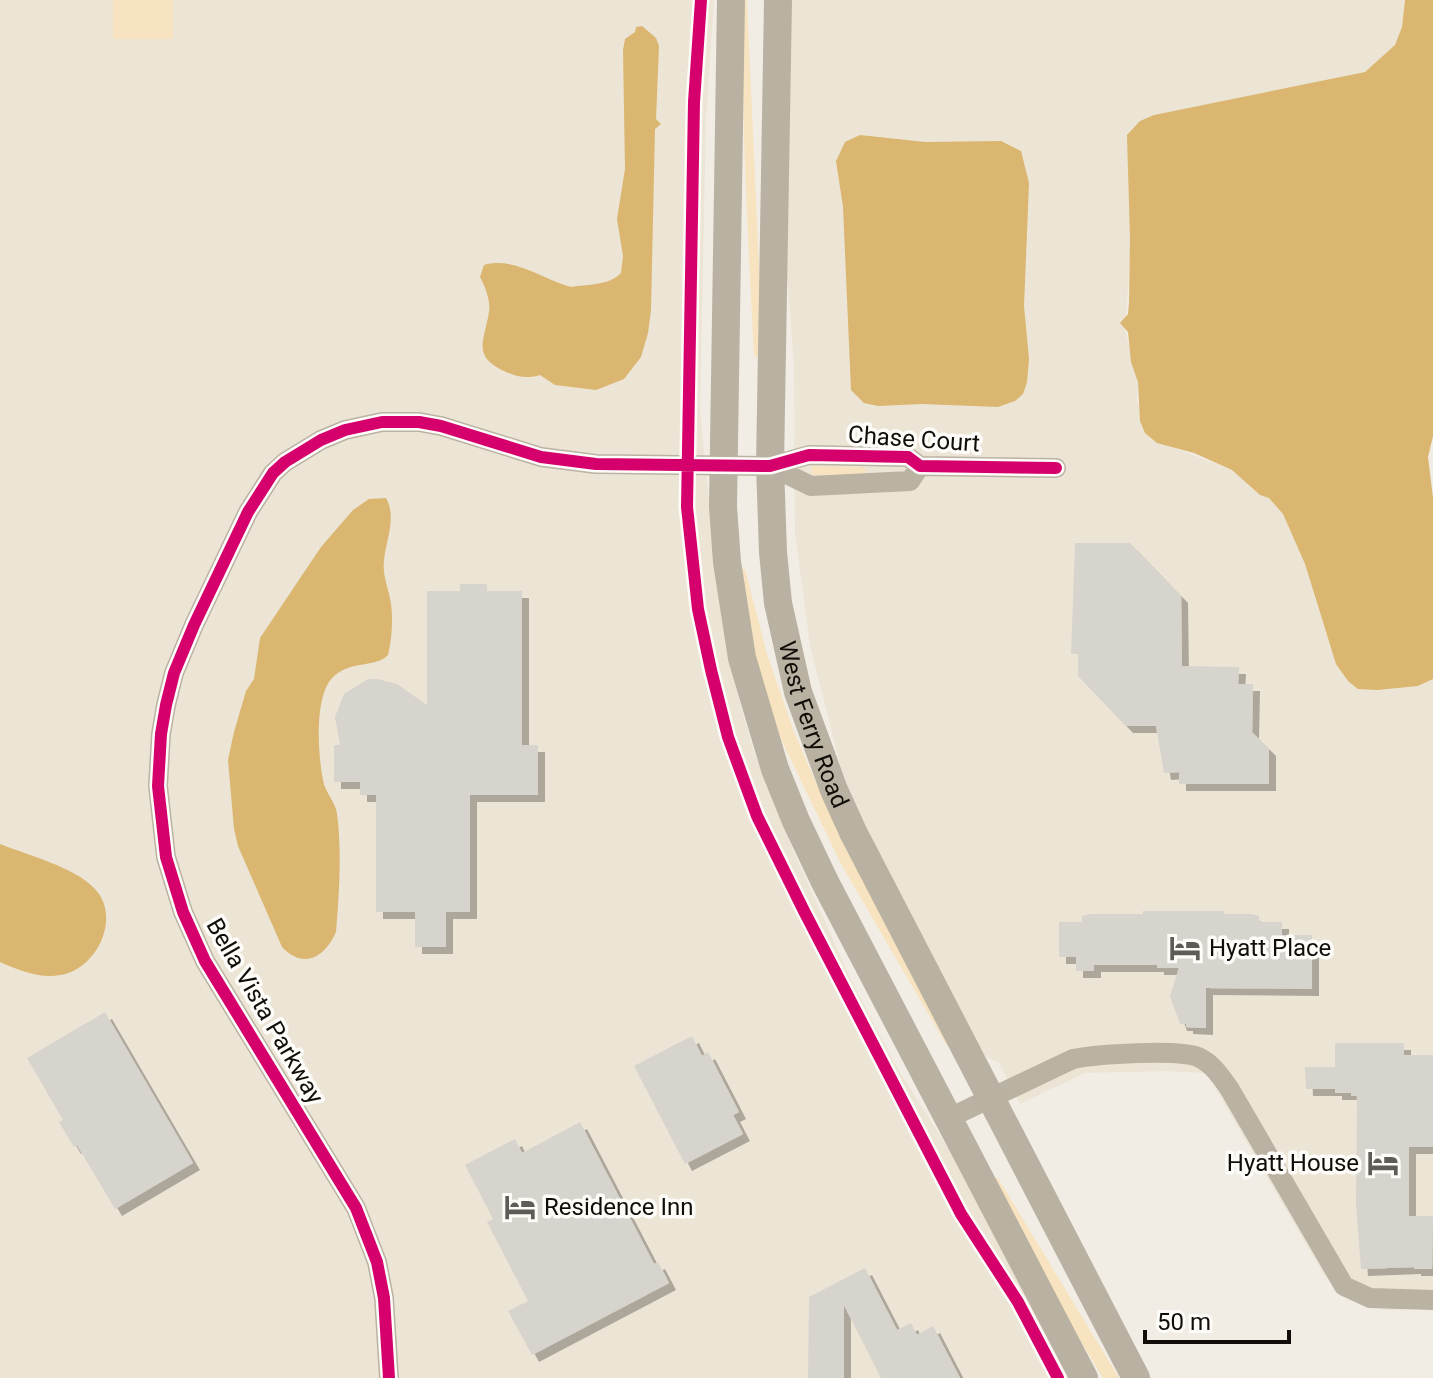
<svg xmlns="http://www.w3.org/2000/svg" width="1433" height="1378" font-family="Roboto,sans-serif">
  <defs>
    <filter id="shadow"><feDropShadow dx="7" dy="7" stdDeviation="0" flood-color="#0004"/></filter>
  </defs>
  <rect width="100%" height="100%" fill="#f1ede5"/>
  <!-- built -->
  <path fill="#ece4d4" d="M 0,0 L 714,0 L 706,118 L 700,410 L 719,601 L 728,655 L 741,707 L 754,752 L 793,850 L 852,982 L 898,1069 L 963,1172 L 1069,1378 L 0,1378 Z
    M 790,0 L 1405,0 L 1402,27 L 1395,45 L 1365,72 L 1154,115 L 1140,121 L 1125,329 L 1138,382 L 1137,402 L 1170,446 L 1232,470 L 1269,498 L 1283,514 L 1305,564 L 1324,627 L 1367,690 L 1418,686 L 1433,679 L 1433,1309 L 1385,1310 L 1341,1294 L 1324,1275 L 1211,1081 L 1204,1073 L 1167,1071 L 1085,1073 L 1020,1104 L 999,1063 L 987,1057 L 979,1049 L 858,812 L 841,768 L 810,646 L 795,533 L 794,364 L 786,263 Z"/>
  <!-- green -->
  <path fill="#f7e3bf" d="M 113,0 L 173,0 L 173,39 L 113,39 Z
    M 743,0 L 747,0 L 761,311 L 760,357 L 754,356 C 748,237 741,119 743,0 Z
    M 812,466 L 863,467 L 867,472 L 863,475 L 812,475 Z
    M 739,569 L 745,569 L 767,654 L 794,732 L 816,783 L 951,1045 L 947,1046 L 841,864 L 767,710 L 750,635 Z
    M 994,1178 L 998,1178 L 1119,1378 L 1103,1378 L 1077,1335 Z"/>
  <!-- water -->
  <path fill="#dab670" d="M 1405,0 L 1433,0 L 1433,436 L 1428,457 L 1433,498 L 1433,679 L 1418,686 L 1377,690 L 1358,689 L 1348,681 L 1336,664 L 1305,564 L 1283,514 L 1269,498 L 1260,495 L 1232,470 L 1194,453 L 1157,443 L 1145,433 L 1140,421 L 1138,382 L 1131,362 L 1128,332 L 1120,323 L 1128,314 L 1129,302 L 1130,239 L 1127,135 L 1140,121 L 1154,115 L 1365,72 L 1395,45 L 1402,27 Z
    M 642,26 L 656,38 L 659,46 L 656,119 L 661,124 L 655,129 L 651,310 L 648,333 L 641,357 L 624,379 L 596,390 L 555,385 L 540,375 C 528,379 516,377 504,371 C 471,356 485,339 489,312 C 491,302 485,286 480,277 L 484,265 C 514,256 544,280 571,287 C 587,284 609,286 621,273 L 623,256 L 617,219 L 625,169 L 623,50 L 625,39 L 635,32 L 636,27 Z
    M 860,135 L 925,142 L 1001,141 L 1021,151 L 1029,183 L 1024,306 L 1029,359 L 1027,382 L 1023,394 L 1015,401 L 998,407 L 922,404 L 878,406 L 864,403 L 851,390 L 843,207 L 836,161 L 845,142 Z
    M 386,498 C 397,517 386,540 384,560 C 382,576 389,589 391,604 C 393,619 392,640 388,655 C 376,668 349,660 332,678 C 314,698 318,755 323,780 C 325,793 336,802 337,814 C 342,849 339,897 336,932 C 325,957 304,970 282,947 L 238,846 L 234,829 L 228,760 L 234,732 L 246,691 L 254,679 L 260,638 L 321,547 L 353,510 L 369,499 Z
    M 0,844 C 27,855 75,867 95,889 C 122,918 96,970 60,975 C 40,979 18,970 0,962 Z"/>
  <!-- building -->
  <path fill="#d7d4ce" filter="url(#shadow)" d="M 1075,543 L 1130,543 L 1181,596 L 1182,666 L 1239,667 L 1238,684 L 1253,684 L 1252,732 L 1269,749 L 1269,784 L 1179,784 L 1179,772 L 1164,773 L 1156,726 L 1126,726 L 1078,676 L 1078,654 L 1071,654 Z
    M 460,584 L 487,584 L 487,591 L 522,591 L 522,745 L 538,745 L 538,795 L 470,795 L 470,912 L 446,912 L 446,947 L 415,947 L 415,912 L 376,912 L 376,795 L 360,795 L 360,782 L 334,782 L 334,745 L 340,745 L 335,717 L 344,694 L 368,679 L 377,679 L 397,684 L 427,705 L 427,591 L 460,591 Z
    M 1143,911 L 1224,911 L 1224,914 L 1251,914 L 1259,916 L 1259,922 L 1282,922 L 1282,935 L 1312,935 L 1312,989 L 1206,988 L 1206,1028 L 1186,1027 L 1186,1024 L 1180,1024 L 1170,996 L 1179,968 L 1157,968 L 1157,965 L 1094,965 L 1094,971 L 1076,971 L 1076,957 L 1059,957 L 1059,922 L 1082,922 L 1082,916 L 1090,914 L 1143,914 Z
    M 105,1012 L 193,1163 L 115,1209 L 77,1145 L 74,1147 L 59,1122 L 63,1120 L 27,1058 Z
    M 692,1036 L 702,1056 L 708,1052 L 739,1112 L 733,1115 L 743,1134 L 685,1164 L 634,1066 Z
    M 1335,1043 L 1404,1043 L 1404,1055 L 1433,1055 L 1433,1147 L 1409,1147 L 1409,1216 L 1433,1216 L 1432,1269 L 1414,1269 L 1414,1267 L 1361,1269 L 1356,1204 L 1357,1096 L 1351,1096 L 1351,1093 L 1335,1093 L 1335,1089 L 1306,1089 L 1305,1067 L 1335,1067 Z
    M 580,1122 L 654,1264 L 658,1262 L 669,1283 L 532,1355 L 508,1311 L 528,1301 L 487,1222 L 493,1219 L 465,1165 L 515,1139 L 522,1153 Z
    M 865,1268 L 897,1330 L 911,1323 L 917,1335 L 933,1326 L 960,1378 L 881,1378 L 844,1305 L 844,1378 L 808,1378 L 809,1297 Z"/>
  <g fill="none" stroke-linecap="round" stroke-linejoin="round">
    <!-- minor -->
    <path stroke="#bab2a3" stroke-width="20" d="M 770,466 L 811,486 L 910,481 L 920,466
      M 949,1118 L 1073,1059 C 1097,1054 1178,1049 1198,1057 C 1212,1063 1221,1077 1229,1088 L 1344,1286 L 1370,1298 L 1433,1300
      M 389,1378 L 384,1298 L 377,1262 L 356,1208 L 205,961 L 183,912 L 166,857 L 158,786 L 161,734 L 166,705 L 174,673 L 194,625 L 248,512 L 273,473 L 285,462 L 321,440 L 345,430 L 382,422 L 419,422 L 441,426 L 541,457 L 596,464 L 770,466 L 809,455 L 908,457 L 920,466 L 1056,468"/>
    <!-- secondary -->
    <g stroke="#b9b1a1" stroke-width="28">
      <path d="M 731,0 L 723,507 L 727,562 L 742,658 L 775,769 L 796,821 L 825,882 L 1084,1378"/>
      <path id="s1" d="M 778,0 L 770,466 L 773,552 L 778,603 L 798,692 L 834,790 L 853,832 L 1136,1378"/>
    </g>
    <defs>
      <path id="cycleway" d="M 701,0 L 694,102 L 687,507 L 698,609 L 711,670 L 728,737 L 757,816 L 804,911 L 961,1214 L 1018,1302 L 1058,1378
        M 389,1378 L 384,1298 L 377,1262 L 356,1208 L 205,961 L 183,912 L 166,857 L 158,786 L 161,734 L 166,705 L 174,673 L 194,625 L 248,512 L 273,473 L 285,462 L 321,440 L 345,430 L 382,422 L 419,422 L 441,426 L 541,457 L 596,464 L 770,466 L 809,455 L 908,457 L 920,466 L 1056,468"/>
    </defs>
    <!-- cycleway casing -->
    <use href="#cycleway" stroke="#fefcf9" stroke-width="17"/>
    <!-- cycleway -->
    <use href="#cycleway" stroke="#d6006c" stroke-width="12"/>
  </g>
  <!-- icons -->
  <defs>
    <symbol id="hotel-bare" viewBox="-9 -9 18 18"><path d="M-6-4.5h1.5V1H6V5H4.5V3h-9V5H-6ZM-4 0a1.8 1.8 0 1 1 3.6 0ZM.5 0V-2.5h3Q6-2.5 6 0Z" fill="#5f5c56" stroke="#fefcf9" stroke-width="2.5" paint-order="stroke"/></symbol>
  </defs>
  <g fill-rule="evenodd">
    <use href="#hotel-bare" x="1163" y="926" width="44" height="44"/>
    <use href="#hotel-bare" x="1361" y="1141" width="44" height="44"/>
    <use href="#hotel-bare" x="498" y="1185" width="44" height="44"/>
  </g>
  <g text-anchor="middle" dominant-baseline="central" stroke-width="7" stroke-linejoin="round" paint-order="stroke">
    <!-- street labels -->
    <g font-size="24" fill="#110e09" stroke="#fefcf9">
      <text transform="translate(914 439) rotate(4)">Chase Court</text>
      <text stroke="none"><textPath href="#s1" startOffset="730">West Ferry Road</textPath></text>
      <text transform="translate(265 1011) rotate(60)">Bella Vista Parkway</text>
    </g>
    <!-- poi labels -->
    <g font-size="24" fill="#110e09" stroke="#fefcf9" text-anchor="start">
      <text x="1209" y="948">Hyatt Place</text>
      <text x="1359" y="1163" text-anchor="end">Hyatt House</text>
      <text x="544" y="1207">Residence Inn</text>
    </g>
  </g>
  <!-- scale -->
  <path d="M1145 1330v12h144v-12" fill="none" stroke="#110e09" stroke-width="4"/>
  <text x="1157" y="1330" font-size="24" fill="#110e09" stroke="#fefcf9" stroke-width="6" paint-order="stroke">50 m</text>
</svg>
